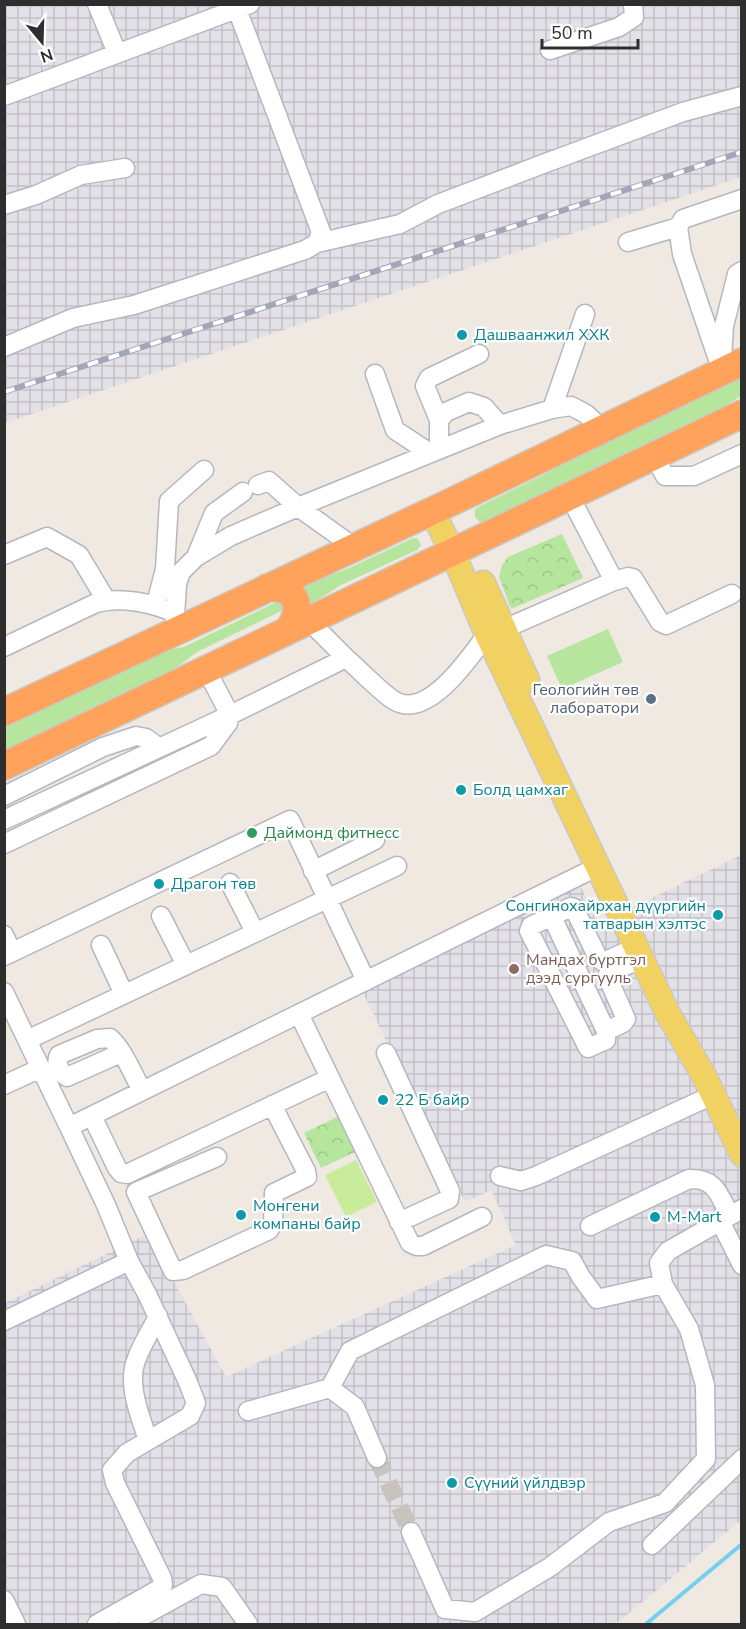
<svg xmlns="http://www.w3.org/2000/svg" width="746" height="1629" font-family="'Nunito Sans',sans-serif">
  <defs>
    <pattern id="industrial-grid" width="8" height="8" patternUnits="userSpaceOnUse" patternTransform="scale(1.5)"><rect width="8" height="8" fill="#e3e1e8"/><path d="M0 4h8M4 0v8" fill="none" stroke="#c3c1c7"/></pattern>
    <pattern id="forest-crowns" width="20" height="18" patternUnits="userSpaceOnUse" patternTransform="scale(1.5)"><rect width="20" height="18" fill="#b6e59e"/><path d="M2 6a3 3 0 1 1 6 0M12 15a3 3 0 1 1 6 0" fill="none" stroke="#9dc588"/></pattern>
  </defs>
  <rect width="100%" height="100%" fill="#efe9e1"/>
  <!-- industrial -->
  <path fill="url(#industrial-grid)" d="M 4,5 L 741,5 L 741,177 L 5,423 Z
    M 741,855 L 741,1520 L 616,1624 L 5,1624 L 5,1303 L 148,1234 L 226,1377 L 516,1245 L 491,1190 L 465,1202 L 362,991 L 580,885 L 598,924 Z"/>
  <!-- grass -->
  <path fill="#b6e59e" d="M 741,377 L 741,396 L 713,413 L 487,523 L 480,522 L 475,517 L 475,510 L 478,507 L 549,472 L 613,436 Z
    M 417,538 L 421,545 L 417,550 L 341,585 L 307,607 L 300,587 L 347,569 L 411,539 Z
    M 283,599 L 287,608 L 197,652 L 168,674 L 5,751 L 5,726 L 161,651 L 184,647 Z
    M 608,629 L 623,662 L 562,689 L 547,656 Z"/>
  <!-- forest -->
  <path fill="url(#forest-crowns)" d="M 562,534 L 583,578 L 511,609 L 499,577 L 502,565 L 508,557 Z
    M 339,1116 L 357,1151 L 321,1168 L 304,1133 Z"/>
  <!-- pitch -->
  <path fill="#c9ec9a" d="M 356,1160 L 377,1202 L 346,1217 L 325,1175 Z"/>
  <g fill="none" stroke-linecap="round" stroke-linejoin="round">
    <!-- stream -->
    <path stroke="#75cff0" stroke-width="4" d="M 646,1624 L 742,1544"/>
    <!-- minor-tunnel -->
    <path stroke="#c8c4bd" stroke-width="18" stroke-dasharray="18 9" stroke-linecap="butt" d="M 377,1458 L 411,1532"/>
    <defs>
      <path id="minor" d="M 97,4 L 117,53
        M 550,50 L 619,27 L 634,17 L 633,4
        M 4,96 L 250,4
        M 4,205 L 36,195 L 81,175 L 125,168
        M 628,242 L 678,227
        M 317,243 L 400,224 L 438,204 L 543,164 L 683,112 L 742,96
        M 4,347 L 73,318 L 134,305 L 305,250 L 317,243 L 321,232 L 237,9
        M 722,358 L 724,326 L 737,274 L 742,271
        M 722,371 L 682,254 L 678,227 L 683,219 L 742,199
        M 375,374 L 395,430 L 430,453
        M 552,409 L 585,314
        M 439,420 L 425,386 L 429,378 L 479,354
        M 439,450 L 439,420 L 446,412 L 469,402 L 484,407 L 500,425
        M 654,455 L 665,476 L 694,476 L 742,454
        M 258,485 L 269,481 L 298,507 L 354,547
        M 569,495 L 614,581 L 628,577 L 633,578 L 660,622 L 666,625 L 732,594
        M 4,555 L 47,537 L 79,555 L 106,600
        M 196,557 L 214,513 L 243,492
        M 156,604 L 165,569 L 169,501 L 204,470
        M 308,620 L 346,658
        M 504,629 L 614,581
        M 174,632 L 177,584 L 181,572 L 196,557 L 231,536 L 298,507 L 500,425 L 552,409 L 571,406 L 586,414 L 601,428
        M 4,647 L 96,603 C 121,596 152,603 175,613
        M 4,796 L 103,747 L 136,736 L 146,738 L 159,748
        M 4,820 L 230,715 L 346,658 C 359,669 381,693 395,701 C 428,720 471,656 487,634
        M 4,844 L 211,746 L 228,723 L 230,715 L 206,669
        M 313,871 L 375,840
        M 230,883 L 255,932
        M 161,916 L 186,965
        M 552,917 L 606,1031 L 606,1040 L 588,1048 L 529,931 L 531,926 L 571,907 L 574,908 L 598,958 L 602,961 L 606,961 L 636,947
        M 4,935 L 12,952
        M 101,945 L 124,994
        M 4,956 L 290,820 L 366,981
        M 4,992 L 69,1127 L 599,866
        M 299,1014 L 410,1243 L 417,1246 L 423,1246 L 482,1217
        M 606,1031 L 623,1023 L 626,1019 L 607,976 L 610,973 L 642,958
        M 27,1040 L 397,866
        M 121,1053 L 67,1077 C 60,1073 55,1063 59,1055 L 97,1039 L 110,1038 C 123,1049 134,1076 142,1091
        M 386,1053 L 450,1191 L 449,1199 L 399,1222
        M 4,1085 L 41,1068
        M 92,1116 L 117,1168 L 121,1173 L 127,1174 L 330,1078
        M 69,1127 L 106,1205 L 129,1261 L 147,1294 L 187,1380 L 196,1403 L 190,1416 L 127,1453 L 112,1470 L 115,1483 L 162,1578 L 163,1585 L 159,1589 L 97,1624
        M 217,1157 L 136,1192 L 173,1271 L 183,1270 L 269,1230 L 273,1223 L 274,1193 L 307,1177 L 306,1171 L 272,1105
        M 500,1176 L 521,1181 L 536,1176 L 713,1095
        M 720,1221 L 742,1265
        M 590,1226 L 689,1179 C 716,1178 718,1194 730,1215
        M 4,1321 L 129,1261
        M 330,1388 L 350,1351 L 546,1255 L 572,1261 L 581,1277 L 597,1299 L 663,1284
        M 248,1411 L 330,1388 L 355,1407 L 377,1458
        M 148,1440 C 140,1416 126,1383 137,1358 C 142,1344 151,1331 158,1316
        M 411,1532 L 445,1609 L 475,1612 L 550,1567 L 609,1522 L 665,1503 L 706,1459 L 705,1385 L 689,1329 L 663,1284 L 659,1263 L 668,1251 L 742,1209
        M 652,1545 L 742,1459
        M 4,1600 L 16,1624
        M 128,1624 L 201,1584 L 222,1587 L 248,1624"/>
      <path id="major" d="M 432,511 L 452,551 L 487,634 L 667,1012 L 704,1076 L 742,1154
        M 483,583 L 527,680"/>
      <path id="highway" d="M 267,588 C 295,585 305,607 289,629
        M 4,712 L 445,505 L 742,362
        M 4,766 L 742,414"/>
    </defs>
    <!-- minor casing -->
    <use href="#minor" stroke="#b4b7c1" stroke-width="21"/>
    <!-- major casing -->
    <use href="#major" stroke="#c9c9c9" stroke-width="27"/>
    <!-- highway casing -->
    <use href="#highway" stroke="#c9c9c9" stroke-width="30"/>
    <!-- minor -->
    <use href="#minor" stroke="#fff" stroke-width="18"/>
    <!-- major -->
    <use href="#major" stroke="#f2d163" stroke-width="24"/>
    <!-- highway -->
    <use href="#highway" stroke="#ffa35c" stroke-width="27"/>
    <defs>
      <path id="rail" d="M 4,392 L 742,152"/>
    </defs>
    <!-- rail casing -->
    <use href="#rail" stroke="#a3a6b8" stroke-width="6"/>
    <!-- rail -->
    <use href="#rail" stroke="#fff" stroke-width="4" stroke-dasharray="11" stroke-linecap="butt"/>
  </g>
  <!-- markers -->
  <g fill="#0f9aa8" stroke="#fff" stroke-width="2">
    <circle cx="462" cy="335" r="6"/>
    <circle cx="461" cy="790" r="6"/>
    <circle cx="159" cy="884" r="6"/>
    <circle cx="718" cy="915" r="6"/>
    <circle cx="383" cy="1100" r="6"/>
    <circle cx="241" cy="1215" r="6"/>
    <circle cx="655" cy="1217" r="6"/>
    <circle cx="452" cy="1483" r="6"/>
  </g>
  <circle fill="#5c6f8a" stroke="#fff" stroke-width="2" cx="651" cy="699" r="6"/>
  <circle fill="#2e9e5b" stroke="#fff" stroke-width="2" cx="252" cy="833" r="6"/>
  <circle fill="#8d6e63" stroke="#fff" stroke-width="2" cx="514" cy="969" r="6"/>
  <g text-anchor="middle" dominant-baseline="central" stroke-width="4.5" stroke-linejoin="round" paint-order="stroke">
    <!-- culture labels -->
    <g font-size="16" fill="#0d838f" stroke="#fff" text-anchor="start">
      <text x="474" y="335">Дашваанжил ХХК</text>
      <text x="473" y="790">Болд цамхаг</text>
      <text x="171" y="884">Драгон төв</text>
      <text x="706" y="906" text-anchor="end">Сонгинохайрхан дүүргийн<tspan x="706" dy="18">татварын хэлтэс</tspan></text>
      <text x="395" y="1100">22 Б байр</text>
      <text x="253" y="1206">Монгени<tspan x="253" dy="18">компаны байр</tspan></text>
      <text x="667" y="1217">M-Mart</text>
      <text x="464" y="1483">Сүүний үйлдвэр</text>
    </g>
    <!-- service labels -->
    <g font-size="16" fill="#4e5e75" stroke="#fff" text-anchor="end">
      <text x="639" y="690">Геологийн төв<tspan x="639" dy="18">лаборатори</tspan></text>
    </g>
    <!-- leisure labels -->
    <g font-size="16" fill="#27864d" stroke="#fff" text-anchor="start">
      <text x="264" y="833">Даймонд фитнесс</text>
    </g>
    <!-- education labels -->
    <g font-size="16" fill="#785e54" stroke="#fff" text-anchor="start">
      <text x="526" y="960">Мандах бүртгэл<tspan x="526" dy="18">дээд сургууль</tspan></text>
    </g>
  </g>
  <!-- border -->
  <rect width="746" height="1629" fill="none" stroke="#2e2e2e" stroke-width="12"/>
  <!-- north arrow -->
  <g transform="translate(42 42) rotate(161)" stroke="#ffffff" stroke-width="4.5" paint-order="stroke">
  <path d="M0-4.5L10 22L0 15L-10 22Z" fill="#2e2e2e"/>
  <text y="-9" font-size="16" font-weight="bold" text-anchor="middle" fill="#2e2e2e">N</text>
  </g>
  <!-- scale -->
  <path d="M542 39v9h96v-9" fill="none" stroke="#2e2e2e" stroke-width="3"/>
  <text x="551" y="39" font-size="18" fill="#2e2e2e" stroke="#ffffff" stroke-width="4.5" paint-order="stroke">50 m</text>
</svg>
